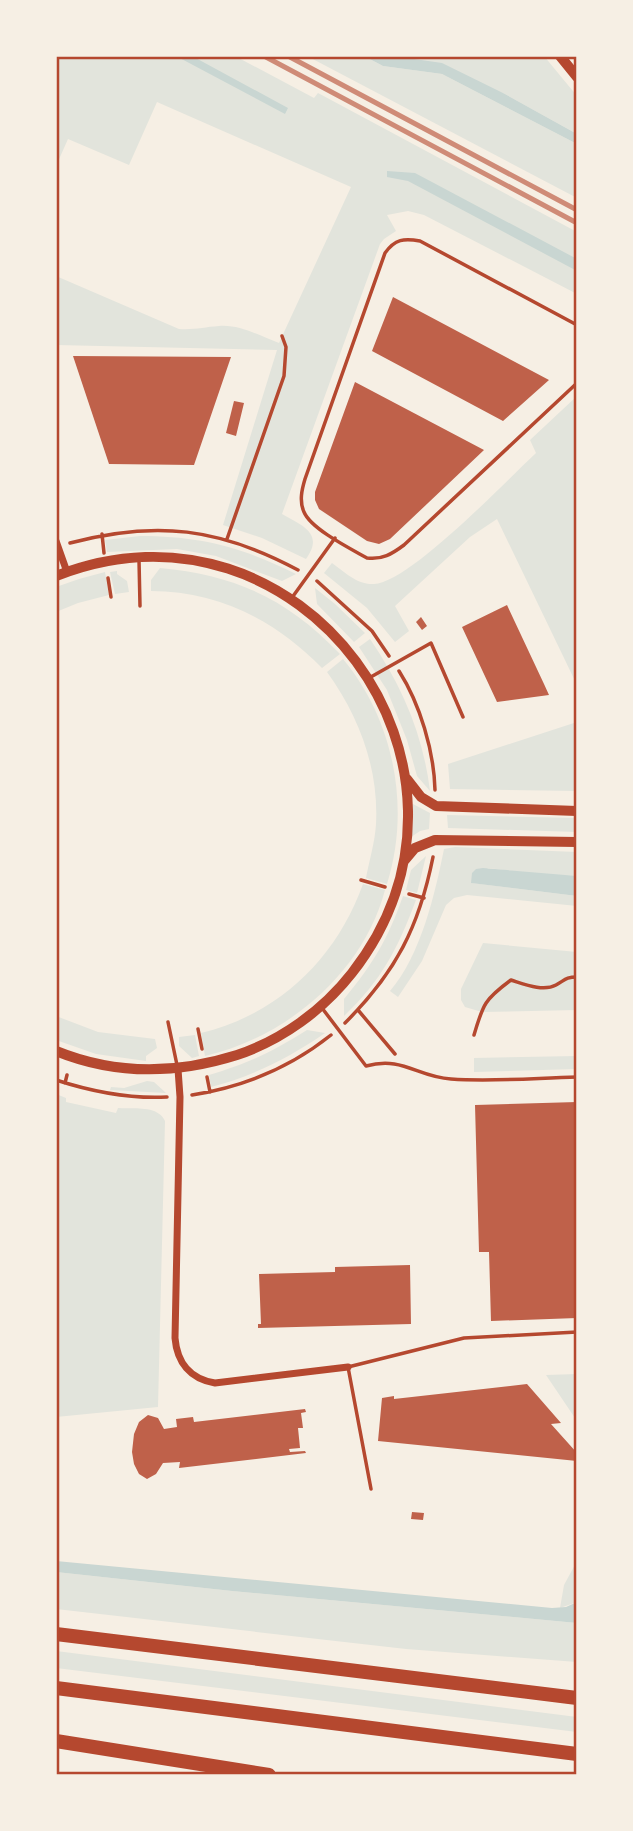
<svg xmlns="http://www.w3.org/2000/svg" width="633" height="1831" font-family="'Asap Condensed',sans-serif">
  <rect width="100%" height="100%" fill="#f6efe4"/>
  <!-- green -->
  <path fill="#e2e4dc" d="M 56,56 L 235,56 L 314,98 L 318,93 L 577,232 L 577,294 L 424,215 L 408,211 L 387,215 L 396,231 L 384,239 L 380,244 L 282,514 C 301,525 325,533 306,559 L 262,538 L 223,525 L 277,350 L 56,345 L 56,276 L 179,329 C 195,330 204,327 219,326 C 239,324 260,336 279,343 L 351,187 L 157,102 L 129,165 L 68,139 L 56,166 Z
    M 307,56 L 364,56 L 383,66 L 442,74 L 577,144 L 577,198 Z
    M 393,56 L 544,56 L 577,96 L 577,134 L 505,94 Z
    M 577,396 L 577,685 L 497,519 L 470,537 L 395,606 L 409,631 L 395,642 L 367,608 L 324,573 L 332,563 C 345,572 357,585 374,584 C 409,583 507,480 536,453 L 530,440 Z
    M 140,536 C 200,536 242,547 296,574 L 282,581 L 216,556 L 177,549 L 107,552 L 105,540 Z
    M 160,568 C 235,575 288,599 340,654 L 322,668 C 276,621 219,591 151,591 L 151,580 Z
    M 117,571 L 117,574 L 127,581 L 129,592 L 115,594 L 110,572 Z
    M 105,572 L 109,595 L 78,603 L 56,612 L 56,587 L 79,579 Z
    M 315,588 L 335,604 L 365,633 L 354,642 L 317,604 Z
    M 370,639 C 402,686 423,734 430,791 L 417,776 L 407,740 L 387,690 L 359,647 Z
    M 343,659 C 394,720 411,808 387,884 L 366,878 C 369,861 375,842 376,824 C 379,769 359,716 327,672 Z
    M 577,722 L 577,791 L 450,789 L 448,764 Z
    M 411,803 L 430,813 L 429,829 L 420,831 L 411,837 Z
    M 447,815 L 577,818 L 577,832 L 448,828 Z
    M 455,847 L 577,852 L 577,876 L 543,875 L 488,868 L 472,883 L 577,896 L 577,906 L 467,895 L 454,898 L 446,905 L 422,961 L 398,997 L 390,991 C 421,955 435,894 444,849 Z
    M 426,856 L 417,893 L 406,890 L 411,870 Z
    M 363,884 L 385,890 C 363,973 287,1037 205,1056 L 201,1033 C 279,1014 336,959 363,884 Z
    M 403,896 L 416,900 C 398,948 382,980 344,1016 L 344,999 C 373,964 388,939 403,896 Z
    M 483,943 L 577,952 L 577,1010 L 482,1012 L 465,1007 L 461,1000 L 461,989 Z
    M 56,1016 L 98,1032 L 155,1039 L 157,1048 L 146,1056 L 146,1061 L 96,1054 L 56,1040 Z
    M 307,1030 L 325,1033 C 289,1058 253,1076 211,1087 L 209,1075 C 249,1063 272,1052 307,1030 Z
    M 195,1035 L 199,1056 L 192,1058 L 179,1046 L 179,1037 Z
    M 577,1056 L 577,1069 L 474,1072 L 474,1058 Z
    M 147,1081 L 154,1082 L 166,1093 L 110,1090 L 111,1087 L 124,1088 Z
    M 56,1094 L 66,1098 L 66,1102 L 116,1113 L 118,1108 C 134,1109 158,1105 165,1121 L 158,1407 L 56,1417 Z
    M 577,1374 L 577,1421 L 546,1375 Z
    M 577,1561 L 577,1602 L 560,1608 L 564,1585 Z
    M 56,1572 L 232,1591 L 577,1623 L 577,1662 L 406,1649 L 56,1609 Z
    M 56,1651 L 577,1717 L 577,1732 L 56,1668 Z"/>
  <!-- water -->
  <path fill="#c9d6d2" d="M 176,56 L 192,56 L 288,108 L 285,114 Z
    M 364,56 L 393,56 L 442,63 L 505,94 L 577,134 L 577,144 L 442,74 L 383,66 Z
    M 387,171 L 415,173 L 577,259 L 577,271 L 408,181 L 387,177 Z
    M 483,868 L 577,876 L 577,896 L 471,883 L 472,873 L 476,869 Z
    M 56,1561 L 552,1608 L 566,1607 L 577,1602 L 577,1623 L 232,1591 L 56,1572 Z"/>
  <!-- building -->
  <path fill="#bf614a" d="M 393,297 L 549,380 L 503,421 L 372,351 Z
    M 73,356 L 231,357 L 194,465 L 109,464 Z
    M 355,382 L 484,450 L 390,539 L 379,544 L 367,541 L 319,509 L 315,500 L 315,492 Z
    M 234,401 L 244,403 L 236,436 L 226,433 Z
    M 507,605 L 544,684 L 549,695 L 497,702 L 462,627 Z
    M 421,617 L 427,626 L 422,630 L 416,622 Z
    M 577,1102 L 577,1318 L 491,1321 L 489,1252 L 479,1252 L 475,1105 Z
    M 410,1265 L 411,1324 L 258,1328 L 258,1324 L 261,1324 L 259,1274 L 335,1272 L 335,1267 Z
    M 527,1384 L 561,1423 L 551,1424 L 577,1453 L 577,1461 L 378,1441 L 382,1398 L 394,1396 L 394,1399 Z
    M 305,1409 L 306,1412 L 301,1413 L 303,1428 L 298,1428 L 300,1448 L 289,1449 L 290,1452 L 305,1451 L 306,1453 L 179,1468 L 180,1462 L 163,1463 L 156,1474 L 147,1479 L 139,1474 L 134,1464 L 132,1452 L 134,1434 L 139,1422 L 148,1415 L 158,1418 L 164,1429 L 177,1427 L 176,1419 L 193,1417 L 194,1422 Z
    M 412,1512 L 424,1513 L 423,1520 L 411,1519 Z"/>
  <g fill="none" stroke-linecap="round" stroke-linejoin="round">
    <!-- path -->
    <path stroke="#b5482f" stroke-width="3.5" d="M 102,534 L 104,553
      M 227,539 L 284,376 L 286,347 L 282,336
      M 70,543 C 156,520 220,528 298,570
      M 108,578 L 111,597
      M 317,581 L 372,631 L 389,656
      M 399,671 C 420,704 434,751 435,790
      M 361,880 L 385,887
      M 409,894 L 424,898
      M 358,1010 L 395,1054
      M 345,1023 C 396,972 419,927 433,857
      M 198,1029 L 202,1049
      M 474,1035 C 483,1004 485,999 511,980 C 524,984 543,992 556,985 C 565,980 566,977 577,977
      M 207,1077 L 210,1092
      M 56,1080 C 93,1092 129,1099 167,1097
      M 65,1083 L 67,1075
      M 192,1095 C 243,1087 291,1067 331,1035"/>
    <!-- service -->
    <path stroke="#b5482f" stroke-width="3.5" d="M 577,325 L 420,241 C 404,238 395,239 385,253 L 305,479 C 302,489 299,501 304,512 C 311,529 351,549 367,558 C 382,560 392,554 404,545 L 577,383
      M 139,560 L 140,606
      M 291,599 L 335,538
      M 369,678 L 431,643 L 463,717
      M 322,1008 L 366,1066 C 403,1056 417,1077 451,1079 C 493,1082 535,1078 577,1077
      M 168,1022 L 177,1065
      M 371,1489 L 348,1367 L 464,1338 L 577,1332"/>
    <!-- minor -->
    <path stroke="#b5482f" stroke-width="7" d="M 56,541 L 67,572
      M 178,1069 L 180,1097 L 175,1338 C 177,1362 190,1379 215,1383 L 348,1367"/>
    <!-- tertiary -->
    <path stroke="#b5482f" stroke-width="10" d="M 560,56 L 577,77
      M 56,576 C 300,480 513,767 352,973 C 323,1010 282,1040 237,1055 C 177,1074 115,1075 56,1051
      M 407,779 L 421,797 L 436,806 L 577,811
      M 404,861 L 415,848 L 435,840 L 577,842"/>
    <!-- motorway -->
    <path stroke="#b5482f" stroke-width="14" d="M 56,1634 L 577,1698
      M 56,1688 L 577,1754
      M 56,1741 L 269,1775"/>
    <!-- rail -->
    <path stroke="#cf8b77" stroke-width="5" d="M 264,56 L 577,223
      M 288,56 L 577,210"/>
  </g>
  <!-- border -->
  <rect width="633" height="1831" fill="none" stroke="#f6efe4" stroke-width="116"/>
  <rect x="58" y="58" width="517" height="1715" fill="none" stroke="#b5482f" stroke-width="2.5"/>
</svg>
